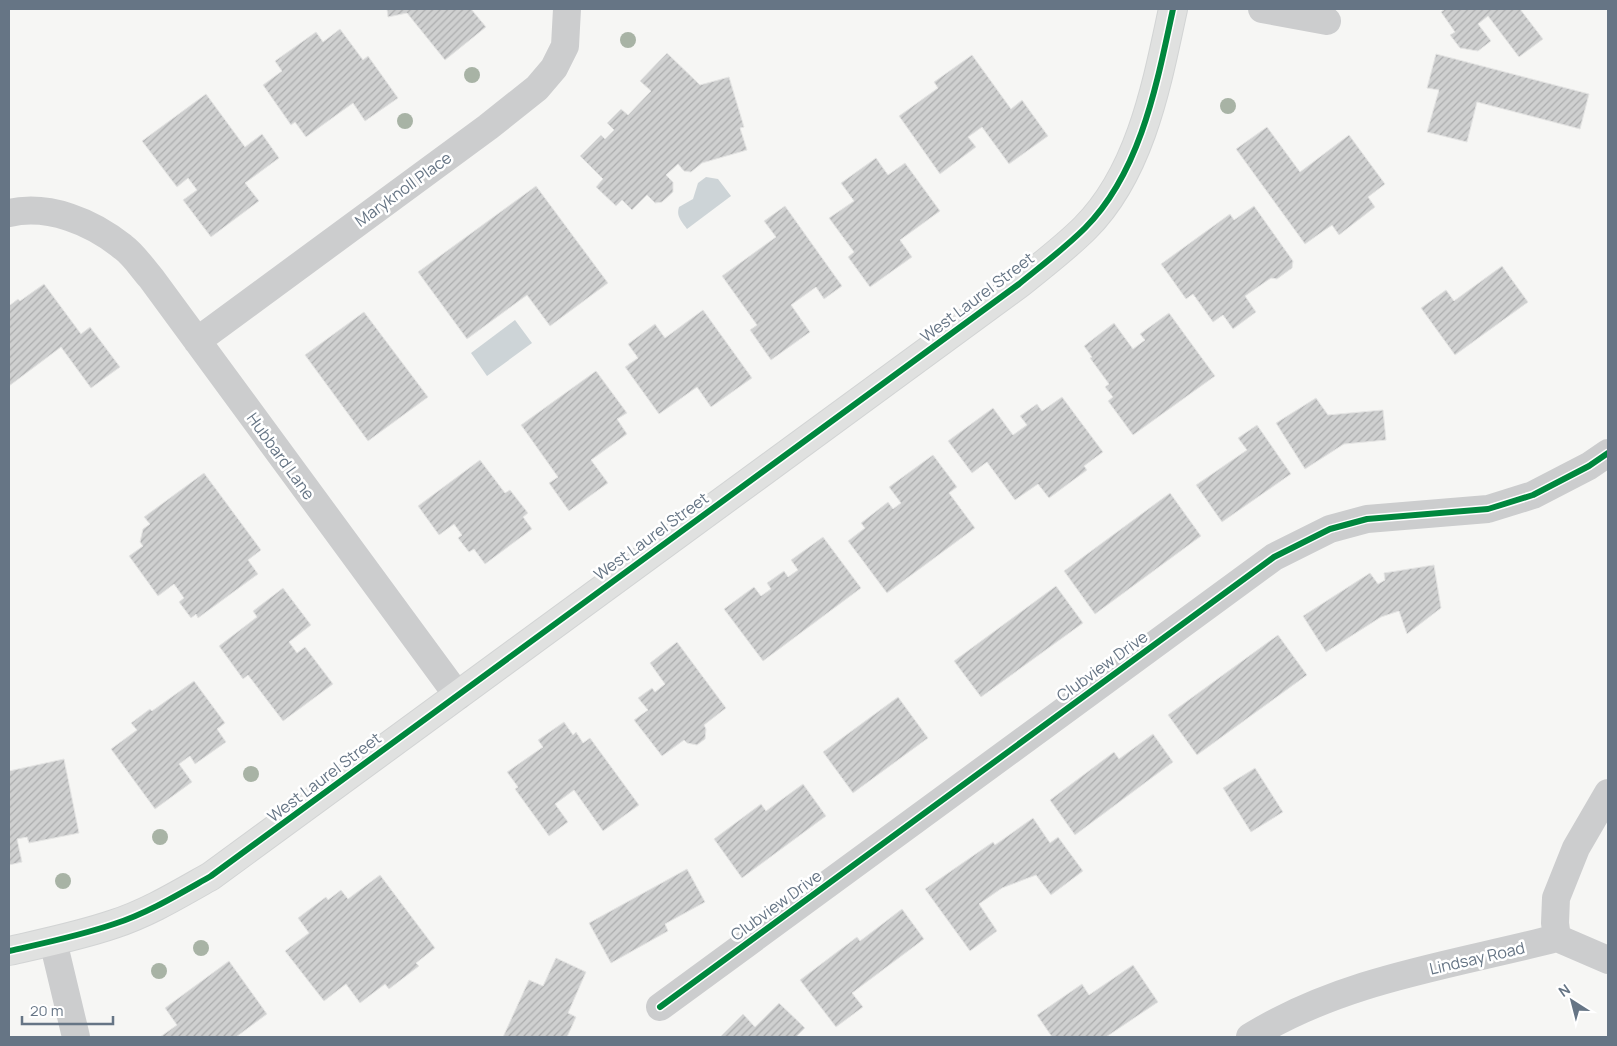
<svg xmlns="http://www.w3.org/2000/svg" width="1617" height="1046" font-family="Manrope,sans-serif">
  <defs>
    <pattern id="building-hatch" width="6" height="6" patternUnits="userSpaceOnUse" patternTransform="scale(1.25)"><rect width="6" height="6" fill="#cfd0d0"/><path d="M-1 1l2-2M0 6l6-6M5 7l2-2" fill="none" stroke="#acadae"/></pattern>
  </defs>
  <rect width="100%" height="100%" fill="#f6f6f4"/>
  <!-- water -->
  <path fill="#cdd4d7" d="M 706,177 L 718,179 L 731,196 L 687,229 C 681,221 676,216 679,207 L 693,199 L 698,183 Z
    M 515,320 L 532,343 L 487,376 L 471,353 Z"/>
  <!-- building -->
  <path fill="url(#building-hatch)" stroke="#e5e5e4" d="M 387,9 L 471,9 L 486,27 L 445,60 L 407,13 L 388,17 Z
    M 1445,9 L 1520,9 L 1543,39 L 1519,57 L 1488,16 L 1478,24 L 1491,41 L 1478,51 L 1460,48 L 1450,35 L 1455,32 L 1441,12 Z
    M 340,29 L 363,60 L 368,56 L 398,98 L 365,121 L 353,103 L 306,137 L 295,122 L 291,125 L 263,85 L 282,71 L 275,61 L 316,32 L 323,42 Z
    M 667,53 L 700,85 L 729,77 L 744,127 L 740,128 L 747,150 L 702,163 L 691,172 L 684,171 L 678,164 L 666,175 L 673,182 L 673,192 L 662,202 L 655,203 L 647,195 L 632,210 L 622,200 L 616,206 L 596,187 L 603,179 L 580,156 L 601,135 L 605,139 L 614,130 L 607,123 L 621,109 L 628,115 L 651,91 L 640,81 Z
    M 1436,54 L 1589,94 L 1580,129 L 1477,102 L 1467,142 L 1427,132 L 1439,90 L 1427,88 Z
    M 972,55 L 1011,109 L 1022,100 L 1048,136 L 1009,164 L 982,127 L 968,137 L 976,147 L 940,174 L 899,116 L 938,88 L 934,82 Z
    M 206,94 L 245,147 L 262,134 L 279,158 L 245,183 L 259,201 L 211,237 L 183,200 L 197,190 L 188,178 L 177,187 L 142,141 Z
    M 1267,127 L 1300,172 L 1349,135 L 1385,184 L 1368,197 L 1375,207 L 1339,235 L 1332,225 L 1305,244 L 1236,149 Z
    M 876,158 L 888,175 L 905,163 L 940,211 L 900,240 L 912,257 L 870,287 L 848,257 L 854,252 L 829,218 L 854,201 L 841,183 Z
    M 536,186 L 608,283 L 550,326 L 527,295 L 467,339 L 418,272 Z
    M 785,206 L 842,286 L 824,299 L 816,287 L 791,305 L 810,332 L 771,360 L 750,330 L 757,325 L 722,276 L 776,237 L 764,221 Z
    M 1254,206 L 1293,261 L 1292,268 L 1277,279 L 1271,278 L 1245,296 L 1256,312 L 1233,329 L 1223,315 L 1213,322 L 1193,294 L 1186,299 L 1161,264 L 1230,214 L 1234,220 Z
    M 1502,266 L 1528,302 L 1455,355 L 1421,308 L 1446,290 L 1454,301 Z
    M 44,284 L 81,334 L 90,327 L 120,367 L 91,388 L 61,347 L 9,386 L 9,306 L 18,299 L 20,301 Z
    M 703,310 L 752,378 L 711,407 L 697,387 L 659,414 L 625,367 L 638,358 L 628,344 L 655,324 L 665,338 Z
    M 364,312 L 428,397 L 368,441 L 305,355 Z
    M 1169,313 L 1215,376 L 1133,435 L 1108,401 L 1113,397 L 1105,387 L 1109,384 L 1090,358 L 1092,357 L 1084,346 L 1114,323 L 1133,349 L 1145,340 L 1140,334 Z
    M 596,371 L 627,413 L 617,419 L 627,434 L 591,460 L 608,483 L 569,511 L 549,483 L 558,477 L 521,425 Z
    M 1062,397 L 1103,452 L 1084,466 L 1087,470 L 1049,498 L 1038,484 L 1015,500 L 987,462 L 972,473 L 948,441 L 993,408 L 1013,435 L 1027,425 L 1020,416 L 1037,404 L 1042,411 Z
    M 1316,398 L 1328,415 L 1383,410 L 1386,440 L 1344,444 L 1305,469 L 1276,423 Z
    M 1257,425 L 1291,474 L 1222,522 L 1196,485 L 1247,450 L 1238,438 Z
    M 933,455 L 957,487 L 949,493 L 975,528 L 887,593 L 848,541 L 865,528 L 861,523 L 888,502 L 893,509 L 901,503 L 889,487 Z
    M 480,460 L 505,493 L 510,490 L 528,513 L 523,517 L 532,529 L 485,564 L 474,549 L 469,552 L 458,538 L 462,535 L 454,524 L 439,535 L 418,506 Z
    M 204,473 L 261,550 L 248,560 L 258,574 L 198,618 L 196,614 L 191,618 L 179,602 L 184,598 L 174,584 L 158,596 L 129,556 L 143,546 L 140,542 L 143,529 L 150,524 L 144,517 Z
    M 1170,493 L 1201,536 L 1095,614 L 1064,571 Z
    M 823,537 L 861,588 L 763,661 L 724,609 L 754,587 L 761,596 L 771,589 L 767,583 L 784,571 L 788,577 L 798,570 L 791,560 Z
    M 1434,565 L 1441,608 L 1407,634 L 1399,611 L 1381,617 L 1326,652 L 1303,616 L 1370,573 L 1378,584 L 1385,580 L 1384,573 Z
    M 1056,586 L 1083,623 L 981,697 L 954,661 Z
    M 283,588 L 311,625 L 289,642 L 297,653 L 305,647 L 333,684 L 283,721 L 248,675 L 243,679 L 219,646 L 257,617 L 253,611 Z
    M 1278,635 L 1307,675 L 1197,755 L 1168,715 Z
    M 677,642 L 726,708 L 704,725 L 706,729 L 705,739 L 697,745 L 687,743 L 684,740 L 662,756 L 634,720 L 648,710 L 638,698 L 652,688 L 655,692 L 665,684 L 650,663 Z
    M 194,681 L 225,723 L 217,729 L 226,742 L 195,764 L 190,756 L 179,764 L 192,782 L 155,809 L 111,749 L 137,730 L 131,723 L 150,709 L 152,711 Z
    M 898,697 L 928,738 L 853,793 L 823,752 Z
    M 564,722 L 573,735 L 576,732 L 583,743 L 590,738 L 639,805 L 603,831 L 574,790 L 555,804 L 568,822 L 549,836 L 515,789 L 518,787 L 507,772 L 543,747 L 538,740 Z
    M 1153,734 L 1173,762 L 1075,835 L 1050,800 L 1114,752 L 1119,759 Z
    M 64,759 L 79,833 L 29,843 L 27,837 L 17,839 L 22,862 L 9,865 L 9,771 Z
    M 1255,768 L 1283,812 L 1251,832 L 1223,788 Z
    M 803,784 L 826,816 L 742,878 L 714,839 L 761,804 L 766,811 Z
    M 1033,818 L 1050,843 L 1058,837 L 1083,871 L 1051,895 L 1036,875 L 1002,888 L 979,904 L 997,931 L 970,951 L 925,889 L 993,842 L 995,845 Z
    M 687,869 L 705,902 L 665,924 L 668,931 L 611,963 L 589,923 Z
    M 380,875 L 435,948 L 416,963 L 419,966 L 389,989 L 385,984 L 360,1003 L 346,984 L 324,1001 L 285,951 L 309,933 L 298,918 L 326,897 L 328,900 L 341,890 L 348,899 Z
    M 902,909 L 924,939 L 852,993 L 863,1007 L 836,1027 L 800,980 L 857,937 L 860,941 Z
    M 556,958 L 586,972 L 568,1013 L 576,1017 L 567,1037 L 503,1037 L 529,980 L 543,986 Z
    M 229,961 L 267,1014 L 236,1037 L 160,1037 L 177,1025 L 165,1008 Z
    M 1133,965 L 1158,1002 L 1106,1037 L 1052,1037 L 1037,1015 L 1082,984 L 1089,995 Z
    M 779,1003 L 805,1028 L 796,1037 L 720,1037 L 743,1014 L 755,1027 Z"/>
  <g fill="none" stroke-linecap="round" stroke-linejoin="round">
    <defs>
      <path id="secondary" d="M 9,951 C 44,943 79,936 114,924 C 148,913 179,894 211,876 L 1019,284 C 1041,266 1065,248 1085,228 C 1141,172 1157,83 1173,9"/>
    </defs>
    <!-- secondary casing -->
    <use href="#secondary" stroke="#d2d4d4" stroke-width="30"/>
    <!-- street -->
    <path stroke="#cccdce" stroke-width="28" d="M 1262,9 L 1327,21
      M 9,213 C 49,204 92,222 123,247 C 134,255 142,268 151,278 L 458,696
      M 197,341 L 488,127 L 537,88 L 554,68 L 565,46 L 567,9
      M 1557,938 L 1608,960
      M 53,941 L 76,1037
      M 660,1007 L 1274,557 L 1330,529 L 1367,519 L 1488,509 L 1533,495 L 1589,466 L 1608,453
      M 1250,1037 C 1343,979 1453,965 1557,938 L 1555,923 L 1556,898 L 1576,848 L 1608,793"/>
    <!-- secondary -->
    <use href="#secondary" stroke="#e0e1e0" stroke-width="28"/>
    <defs>
      <path id="cycleway" d="M 9,951 C 44,943 79,936 114,924 C 148,913 179,894 211,876 L 1019,284 C 1041,266 1065,248 1085,228 C 1141,172 1157,83 1173,9
        M 660,1007 L 1274,557 L 1330,529 L 1367,519 L 1488,509 L 1533,495 L 1589,466 L 1608,453"/>
    </defs>
    <!-- cycleway casing -->
    <use href="#cycleway" stroke="#fff" stroke-width="9"/>
    <!-- cycleway -->
    <use href="#cycleway" stroke="#00873e" stroke-width="6"/>
  </g>
  <!-- trees -->
  <g fill="#a8b3a5">
    <circle cx="628" cy="40" r="8"/>
    <circle cx="472" cy="75" r="8"/>
    <circle cx="1228" cy="106" r="8"/>
    <circle cx="405" cy="121" r="8"/>
    <circle cx="251" cy="774" r="8"/>
    <circle cx="160" cy="837" r="8"/>
    <circle cx="63" cy="881" r="8"/>
    <circle cx="201" cy="948" r="8"/>
    <circle cx="159" cy="971" r="8"/>
  </g>
  <g text-anchor="middle" dominant-baseline="central" stroke-width="5" stroke-linejoin="round" paint-order="stroke">
    <!-- street labels -->
    <g font-size="16" fill="#667585" stroke="#fff">
      <text transform="translate(403 189) rotate(-36)">Maryknoll Place</text>
      <text transform="translate(977 297) rotate(-37)">West Laurel Street</text>
      <text transform="translate(281 456) rotate(54)">Hubbard Lane</text>
      <text transform="translate(651 536) rotate(-36)">West Laurel Street</text>
      <text transform="translate(1102 666) rotate(-36)">Clubview Drive</text>
      <text transform="translate(324 777) rotate(-37)">West Laurel Street</text>
      <text transform="translate(776 905) rotate(-36)">Clubview Drive</text>
      <text transform="translate(1477 958) rotate(-13)">Lindsay Road</text>
    </g>
  </g>
  <!-- border -->
  <rect width="1617" height="1046" fill="none" stroke="#667585" stroke-width="20"/>
  <!-- north arrow -->
  <g transform="translate(1572 1001) rotate(324)" stroke="#ffffff" stroke-width="4" paint-order="stroke">
  <path d="M0-4L9 19L0 12L-9 19Z" fill="#667585"/>
  <text y="-8" font-size="14" font-weight="bold" text-anchor="middle" fill="#667585">N</text>
  </g>
  <!-- scale -->
  <path d="M22 1016v8h91v-8" fill="none" stroke="#667585" stroke-width="2.5"/>
  <text x="30" y="1016" font-size="15" fill="#667585" stroke="#ffffff" stroke-width="4" paint-order="stroke">20 m</text>
</svg>
